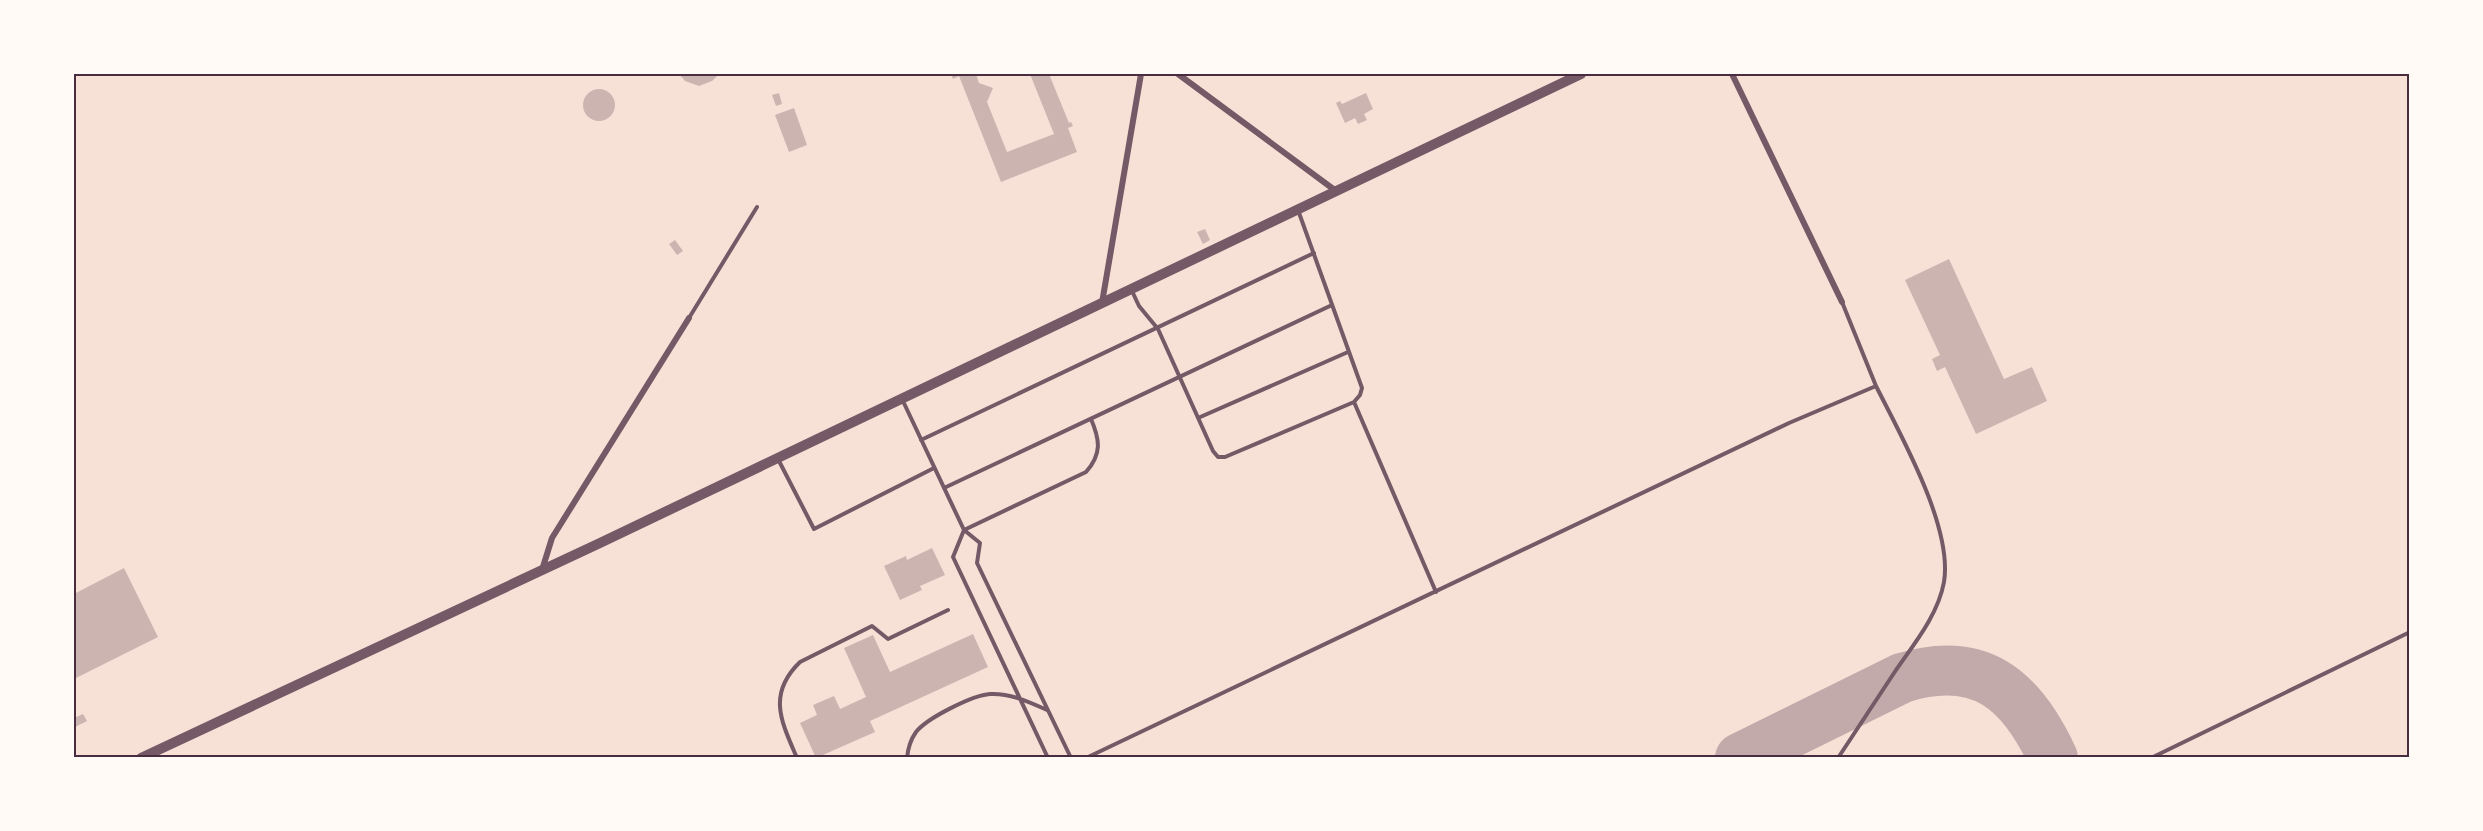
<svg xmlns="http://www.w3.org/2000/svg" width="2483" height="831" font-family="Cabin,sans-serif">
  <rect width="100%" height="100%" fill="#f7e1d7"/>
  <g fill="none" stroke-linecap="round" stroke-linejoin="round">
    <!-- taxiway -->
    <path stroke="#c3aaaa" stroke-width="50" d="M 1740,758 L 1902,678 C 1980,654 2021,689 2053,758"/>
  </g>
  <!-- building -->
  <path fill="#ccb4b1" d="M 679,74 L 719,74 L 712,81 L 699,86 L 685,81 Z
    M 951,74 L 976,74 L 979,83 L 993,88 L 987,102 L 1007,152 L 1054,134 L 1030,74 L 1049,74 L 1069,123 L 1071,122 L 1073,126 L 1068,128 L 1077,152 L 1001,182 L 959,76 L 953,79 Z
    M583 105a16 16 0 1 1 32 0a16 16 0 1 1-32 0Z
    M 779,93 L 782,104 L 776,106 L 772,95 Z
    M 1366,93 L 1373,109 L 1364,114 L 1367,120 L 1358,124 L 1355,118 L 1345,123 L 1336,103 L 1340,101 L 1342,104 Z
    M 794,108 L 807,145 L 789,152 L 775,115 Z
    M 1205,229 L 1210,240 L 1203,244 L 1197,232 Z
    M 675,240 L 683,251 L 677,255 L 669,244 Z
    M 1949,259 L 2004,379 L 2032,367 L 2047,401 L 1976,434 L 1945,367 L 1937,371 L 1932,359 L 1940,355 L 1905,280 Z
    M 932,548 L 945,575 L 920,586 L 922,590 L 900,600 L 884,566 L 906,556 L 907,560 Z
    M 124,568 L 158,637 L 76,678 L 74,674 L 74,594 Z
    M 973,634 L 988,667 L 870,721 L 875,732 L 816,758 L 800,723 L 817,715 L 813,705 L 834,696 L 840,709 L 866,697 L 844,648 L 873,635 L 890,672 Z
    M 83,714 L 87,721 L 75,727 L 74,718 Z"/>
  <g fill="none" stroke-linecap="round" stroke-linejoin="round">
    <!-- service -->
    <path stroke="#755966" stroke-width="4" d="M 1132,291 L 1139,306 L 1158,329 L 1213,451 L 1218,457 L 1225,457 L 1354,402 L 1360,395 L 1362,388 L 1298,210
      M 1842,302 L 1876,386
      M 689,318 L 757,207
      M 902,399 L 964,530 L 980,543 L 977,563 L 1071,758
      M 1354,402 L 1436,592
      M 1198,418 L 1348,352
      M 921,440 L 1314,253
      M 778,459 L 814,529 L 934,468
      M 944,488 L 1332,305
      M 797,758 C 781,721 767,694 800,662 L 872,626 L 888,639 L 948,610
      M 907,758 C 908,748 911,739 916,732 C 927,718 973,695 990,694 C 1010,693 1029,702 1047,710
      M 1048,758 L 953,557 L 964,530 L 1086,472 C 1102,454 1100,440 1091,419
      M 1086,758 L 1789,423 L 1876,386 C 1901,436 1953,527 1944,582 C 1938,615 1914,644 1896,670 C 1877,699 1858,728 1838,758
      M 2151,758 L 2410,632"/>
    <!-- minor -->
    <path stroke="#755966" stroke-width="6" d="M 1178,74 L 1336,191
      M 1732,74 L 1842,302
      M 1102,303 L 1141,74
      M 542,570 L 552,538 L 689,318"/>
    <!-- tertiary -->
    <path stroke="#755966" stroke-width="10" d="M 141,758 L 600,543 L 1581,74"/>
  </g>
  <!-- border -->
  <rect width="2483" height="831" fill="none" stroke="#fffaf5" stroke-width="150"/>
  <rect x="75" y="75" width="2333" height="681" fill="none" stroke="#4a2c40" stroke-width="2"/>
</svg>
